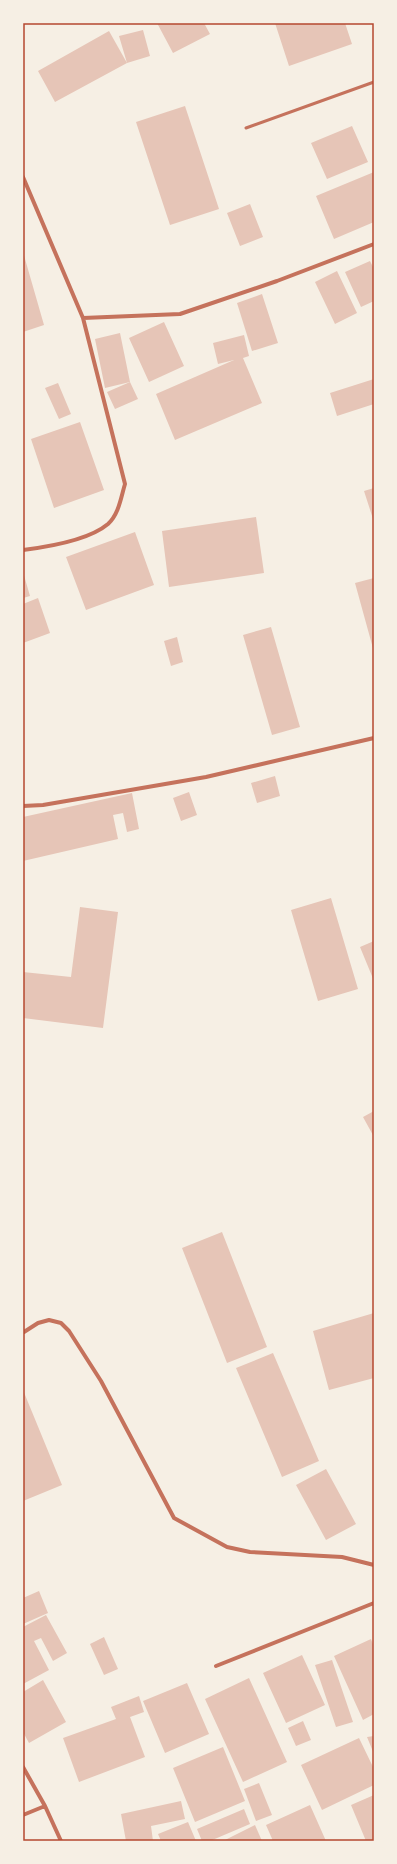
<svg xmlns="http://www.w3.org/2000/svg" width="397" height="1864" font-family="'Open Sans',sans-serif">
  <rect width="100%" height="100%" fill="#f6efe4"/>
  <!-- building -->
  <path fill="#e6c5b7" d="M 157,23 L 204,23 L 210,34 L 173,53 Z
    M 275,23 L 345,23 L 352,44 L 289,66 Z
    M 143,30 L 150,56 L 127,63 L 119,36 Z
    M 109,31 L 127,63 L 55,102 L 38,71 Z
    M 185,106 L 219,209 L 170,225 L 136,122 Z
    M 352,126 L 368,162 L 327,179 L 311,143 Z
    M 374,172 L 374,222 L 334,239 L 316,196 Z
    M 250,204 L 263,237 L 240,246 L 227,213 Z
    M 23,252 L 44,325 L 23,332 Z
    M 370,261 L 374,269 L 374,301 L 361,307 L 345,272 Z
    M 337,271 L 357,313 L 335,324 L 315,282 Z
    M 262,294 L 278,343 L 252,351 L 237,303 Z
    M 164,322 L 184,366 L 149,382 L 129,338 Z
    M 120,333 L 130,382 L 138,399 L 115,409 L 107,392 L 130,382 L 105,388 L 95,339 Z
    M 244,335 L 249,356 L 243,358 L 262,403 L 175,440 L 156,394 L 234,360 L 218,364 L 213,343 Z
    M 374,379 L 374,404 L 337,416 L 330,393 Z
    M 58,383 L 71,414 L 59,419 L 45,388 Z
    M 80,422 L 104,490 L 54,508 L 31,439 Z
    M 374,488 L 374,522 L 364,491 Z
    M 256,517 L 264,573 L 169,587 L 162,531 Z
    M 135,532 L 154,585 L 86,610 L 66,557 Z
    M 23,572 L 30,596 L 23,598 Z
    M 374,578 L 374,652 L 355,583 Z
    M 38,598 L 50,633 L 23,643 L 23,604 Z
    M 271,627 L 300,727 L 272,735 L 243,635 Z
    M 177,637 L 183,662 L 171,666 L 164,641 Z
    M 275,776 L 280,796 L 257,803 L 251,783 Z
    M 189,792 L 197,815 L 181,821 L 173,798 Z
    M 132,793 L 139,829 L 127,832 L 123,813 L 113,815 L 118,839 L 23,861 L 23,817 Z
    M 331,898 L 358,989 L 318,1001 L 291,910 Z
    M 80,907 L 118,912 L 103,1028 L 23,1018 L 23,972 L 71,977 Z
    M 374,941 L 374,981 L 360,947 Z
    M 374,1111 L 374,1137 L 363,1117 Z
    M 222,1232 L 267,1347 L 227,1363 L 182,1248 Z
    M 374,1313 L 374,1378 L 329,1390 L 313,1331 Z
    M 273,1353 L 319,1461 L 282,1477 L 236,1368 Z
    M 23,1390 L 62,1485 L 23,1501 Z
    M 326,1469 L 356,1524 L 326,1540 L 296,1485 Z
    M 39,1591 L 48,1613 L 23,1624 L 23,1598 Z
    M 46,1615 L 67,1653 L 53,1661 L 41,1638 L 34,1641 L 49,1670 L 23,1684 L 23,1627 Z
    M 104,1637 L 118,1669 L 104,1675 L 90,1644 Z
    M 371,1639 L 374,1647 L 374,1714 L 363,1720 L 334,1656 Z
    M 302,1655 L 325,1705 L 286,1723 L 263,1673 Z
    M 332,1660 L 353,1722 L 336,1727 L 315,1665 Z
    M 249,1678 L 287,1762 L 243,1782 L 205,1699 Z
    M 43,1680 L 66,1722 L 29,1743 L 23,1732 L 23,1692 Z
    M 187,1683 L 209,1734 L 165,1753 L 143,1701 Z
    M 139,1696 L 144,1712 L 130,1717 L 145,1757 L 79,1782 L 63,1738 L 116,1719 L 111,1707 Z
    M 303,1721 L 311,1740 L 296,1746 L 288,1728 Z
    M 374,1736 L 374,1754 L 367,1737 Z
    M 359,1738 L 374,1769 L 374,1785 L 322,1810 L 301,1765 Z
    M 223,1747 L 245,1801 L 195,1822 L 173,1768 Z
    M 259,1783 L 272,1815 L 256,1821 L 244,1789 Z
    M 374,1795 L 374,1841 L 366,1841 L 351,1805 Z
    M 181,1801 L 185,1819 L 151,1826 L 153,1841 L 126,1841 L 121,1814 Z
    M 310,1805 L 326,1841 L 273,1841 L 266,1825 Z
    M 244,1809 L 250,1824 L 210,1841 L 202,1841 L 197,1829 Z
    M 188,1822 L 196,1841 L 161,1841 L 158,1834 Z
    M 255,1825 L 262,1841 L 223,1841 Z"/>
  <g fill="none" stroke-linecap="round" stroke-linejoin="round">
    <!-- service -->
    <path stroke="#c5725c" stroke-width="3" d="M 246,128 L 374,82"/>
    <!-- minor -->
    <path stroke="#c5725c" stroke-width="4" d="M 23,177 L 83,318
      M 23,550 C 47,547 89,540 108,524 C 119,514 121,497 125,484 L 83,318 L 180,314 L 277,281 L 374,244
      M 23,806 L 43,805 L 206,777 L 374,738
      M 24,1332 L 38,1323 L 49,1320 L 61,1323 L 69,1331 L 101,1381 L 174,1518 L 227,1547 L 250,1552 L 342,1557 L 374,1565
      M 216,1666 L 374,1603
      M 23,1767 L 45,1806 L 61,1841
      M 23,1815 L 45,1806"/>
  </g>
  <!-- border -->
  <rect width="397" height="1864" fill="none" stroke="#f6efe4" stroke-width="48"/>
  <rect x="24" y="24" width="349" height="1816" fill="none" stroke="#b5482f" stroke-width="1.5"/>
</svg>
